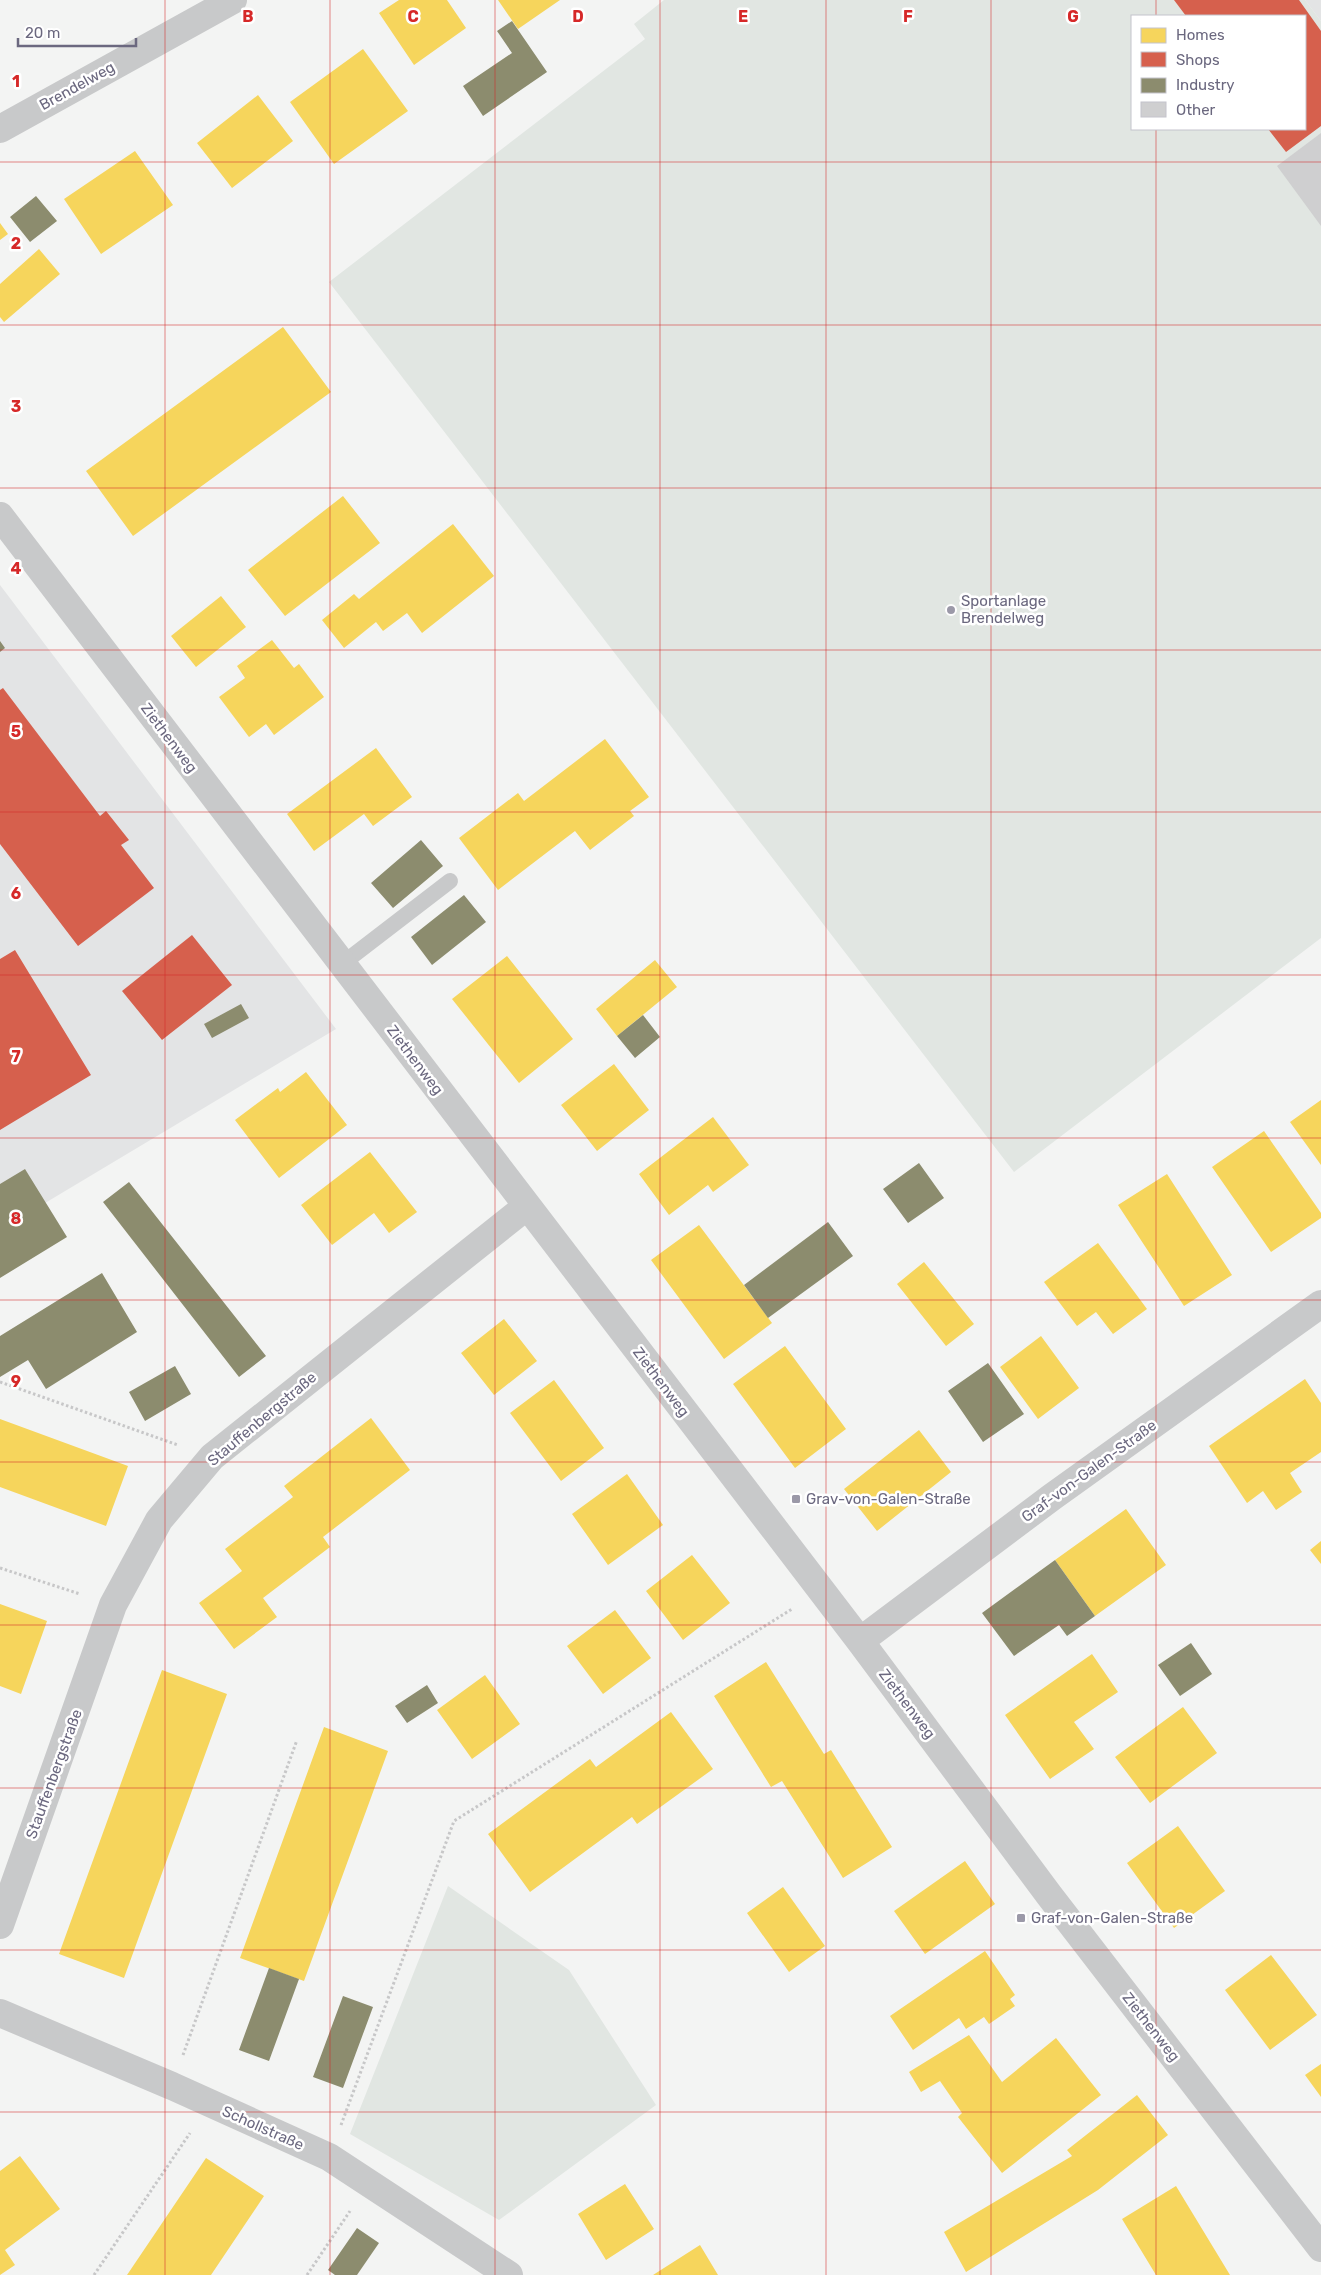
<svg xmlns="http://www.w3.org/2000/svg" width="1321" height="2275" font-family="Rubik,sans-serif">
  <rect width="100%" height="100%" fill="#f3f4f3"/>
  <!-- built -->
  <path fill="#e3e4e5" d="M 1305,0 L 1321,0 L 1321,21 Z
    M 0,585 L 336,1029 L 0,1230 Z"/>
  <!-- green -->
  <path fill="#e1e6e2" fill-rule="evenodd" d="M 664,0 L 1305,0 L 1321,21 L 1321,938 L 1014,1172 L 329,282 L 645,39 L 634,24 ZM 1132,16 L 1305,16 L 1305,129 L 1132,129 Z
    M 448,1886 L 569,1970 L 656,2105 L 499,2220 L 350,2134 Z"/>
  <!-- homes -->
  <path fill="#f6d55c" d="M 399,0 L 447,0 L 466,28 L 414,65 L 379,13 Z
    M 498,0 L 560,0 L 518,29 Z
    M 363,49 L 408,111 L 334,164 L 290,102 Z
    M 258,95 L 293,141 L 232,188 L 197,143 Z
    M 135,151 L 173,205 L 101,254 L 64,199 Z
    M 0,223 L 8,234 L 0,240 Z
    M 39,249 L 60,274 L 4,322 L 0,317 L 0,284 Z
    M 283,327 L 331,392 L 133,536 L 86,471 Z
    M 343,496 L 380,543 L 285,616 L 248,570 Z
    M 453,524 L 494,576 L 422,633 L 407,613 L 383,631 L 376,622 L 344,648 L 322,620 L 354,594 L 359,599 Z
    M 221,596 L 246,627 L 196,667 L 171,636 Z
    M 272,640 L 294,668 L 299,664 L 324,697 L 274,735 L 266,724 L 249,737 L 219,697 L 245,678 L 237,666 Z
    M 605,739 L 649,797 L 630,811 L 634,816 L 590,850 L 575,831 L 498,890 L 459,838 L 518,793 L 524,801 Z
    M 376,748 L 412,797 L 373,826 L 364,814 L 314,851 L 287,814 Z
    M 507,956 L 573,1039 L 519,1083 L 452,999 Z
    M 655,960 L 677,987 L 617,1036 L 596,1009 Z
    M 614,1064 L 649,1110 L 597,1151 L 561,1105 Z
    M 306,1072 L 347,1125 L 279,1178 L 235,1120 L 278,1088 L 280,1092 Z
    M 1321,1100 L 1321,1165 L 1290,1122 Z
    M 713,1117 L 749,1165 L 713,1192 L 708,1185 L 669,1215 L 639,1174 Z
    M 1264,1131 L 1321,1213 L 1321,1218 L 1271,1252 L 1212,1167 Z
    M 370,1152 L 417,1212 L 389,1233 L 374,1213 L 332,1245 L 301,1205 Z
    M 1167,1174 L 1232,1275 L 1184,1306 L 1118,1205 Z
    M 699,1225 L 772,1323 L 724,1359 L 651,1260 Z
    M 1098,1243 L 1147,1309 L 1113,1334 L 1096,1312 L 1077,1326 L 1044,1282 Z
    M 924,1262 L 974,1324 L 946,1346 L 897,1284 Z
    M 504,1319 L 537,1361 L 494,1395 L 461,1353 Z
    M 1041,1336 L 1079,1388 L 1038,1419 L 1000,1367 Z
    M 785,1346 L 846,1429 L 795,1468 L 733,1384 Z
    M 1305,1379 L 1321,1403 L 1321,1452 L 1290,1473 L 1302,1492 L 1276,1510 L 1263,1491 L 1247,1503 L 1209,1446 Z
    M 554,1380 L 604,1448 L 561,1481 L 510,1413 Z
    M 371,1418 L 410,1470 L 323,1537 L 330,1547 L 263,1598 L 277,1617 L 234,1649 L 199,1603 L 242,1571 L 225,1549 L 293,1497 L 284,1486 Z
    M 0,1419 L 128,1466 L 106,1526 L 0,1487 Z
    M 919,1430 L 951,1472 L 877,1531 L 844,1489 Z
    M 627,1474 L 663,1525 L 608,1565 L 572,1514 Z
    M 1126,1509 L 1166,1565 L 1095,1616 L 1055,1560 Z
    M 1321,1541 L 1321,1564 L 1310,1550 Z
    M 692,1555 L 730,1603 L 683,1640 L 646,1591 Z
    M 0,1604 L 47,1621 L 21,1694 L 0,1686 Z
    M 615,1610 L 651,1658 L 603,1694 L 567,1646 Z
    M 1092,1654 L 1118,1692 L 1074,1722 L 1094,1749 L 1050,1779 L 1005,1715 Z
    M 766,1662 L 824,1754 L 831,1750 L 892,1847 L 843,1878 L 782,1781 L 771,1787 L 714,1696 Z
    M 162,1670 L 227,1694 L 124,1978 L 59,1954 Z
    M 485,1675 L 520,1724 L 472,1759 L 437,1710 Z
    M 1183,1707 L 1217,1753 L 1150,1803 L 1115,1757 Z
    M 671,1712 L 713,1769 L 637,1824 L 632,1817 L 530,1892 L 488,1834 L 590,1759 L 596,1767 Z
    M 324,1727 L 388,1751 L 304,1981 L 240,1958 Z
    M 1178,1826 L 1225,1891 L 1174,1928 L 1127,1863 Z
    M 965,1861 L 995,1904 L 925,1954 L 894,1911 Z
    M 783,1887 L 825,1946 L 789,1972 L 747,1913 Z
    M 985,1951 L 1015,1995 L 1010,1999 L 1015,2006 L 989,2024 L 984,2017 L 966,2029 L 959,2018 L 913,2050 L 890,2016 Z
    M 1271,1955 L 1317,2015 L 1270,2050 L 1225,1990 Z
    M 969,2035 L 1002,2082 L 1056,2038 L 1101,2095 L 1002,2173 L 958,2117 L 962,2113 L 940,2081 L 921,2092 L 909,2072 Z
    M 1321,2064 L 1321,2097 L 1305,2075 Z
    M 1137,2095 L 1168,2135 L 1098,2190 L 966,2272 L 944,2232 L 1072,2156 L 1067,2150 Z
    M 20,2156 L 60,2209 L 5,2250 L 15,2265 L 0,2275 L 0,2171 Z
    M 206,2158 L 264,2196 L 211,2275 L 127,2275 Z
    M 625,2184 L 654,2229 L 606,2260 L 578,2214 Z
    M 1176,2186 L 1230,2275 L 1156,2275 L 1122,2219 Z
    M 700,2245 L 718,2275 L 653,2275 Z"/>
  <!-- shops -->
  <path fill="#d6604d" d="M 1174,0 L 1299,0 L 1321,31 L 1321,126 L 1286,152 L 1268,129 L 1305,129 L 1305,16 L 1186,16 Z
    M 3,688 L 100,816 L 106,811 L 129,840 L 121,845 L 154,888 L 78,946 L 0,844 L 0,690 Z
    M 192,935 L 232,985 L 162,1040 L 122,991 Z
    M 15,950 L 91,1075 L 0,1130 L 0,959 Z"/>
  <!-- industry -->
  <path fill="#8c8c6e" d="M 512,21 L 547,72 L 483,116 L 463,86 L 512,53 L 497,31 Z
    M 36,196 L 57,221 L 30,242 L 10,217 Z
    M 0,641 L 5,648 L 0,652 Z
    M 421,840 L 443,866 L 393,908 L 371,883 Z
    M 464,895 L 486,922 L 432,965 L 411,937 Z
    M 241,1004 L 249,1018 L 212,1038 L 204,1024 Z
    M 643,1015 L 660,1037 L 635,1058 L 617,1036 Z
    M 919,1163 L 944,1198 L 908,1223 L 883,1189 Z
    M 25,1169 L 67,1237 L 0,1278 L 0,1184 Z
    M 129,1182 L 266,1356 L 239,1377 L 103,1202 Z
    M 828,1222 L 853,1256 L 768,1318 L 744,1285 Z
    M 102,1273 L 137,1332 L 46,1389 L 28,1360 L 0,1377 L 0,1336 Z
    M 988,1363 L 1024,1414 L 983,1442 L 948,1391 Z
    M 175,1366 L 191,1394 L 145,1421 L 129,1392 Z
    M 1055,1560 L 1095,1616 L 1067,1636 L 1059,1625 L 1014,1656 L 982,1613 Z
    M 1191,1643 L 1212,1674 L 1180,1696 L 1158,1665 Z
    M 427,1685 L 438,1703 L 407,1723 L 395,1706 Z
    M 269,1968 L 299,1979 L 269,2061 L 239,2050 Z
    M 343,1996 L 373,2007 L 343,2088 L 313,2077 Z
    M 357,2228 L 379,2243 L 357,2275 L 335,2275 L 328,2270 Z"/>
  <!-- building -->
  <path fill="#cfcfd0" d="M 1321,133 L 1321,226 L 1277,166 Z"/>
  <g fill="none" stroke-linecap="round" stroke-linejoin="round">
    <!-- path -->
    <path stroke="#c7c7c8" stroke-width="3" stroke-dasharray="2.5 2.5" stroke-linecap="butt" d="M 0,1382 L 178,1445
      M 0,1568 L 80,1594
      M 183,2055 L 297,1740
      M 341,2125 L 454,1821 L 792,1609
      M 94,2275 L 190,2133
      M 307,2275 L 350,2211"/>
    <!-- service -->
    <path stroke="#c8c9ca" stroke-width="16" d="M 342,964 L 450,881"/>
    <!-- minor -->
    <path stroke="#c8c9ca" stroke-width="28" d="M 0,129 L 233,0
      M 0,516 L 860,1641 L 1049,1895 L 1321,2248
      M 860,1641 L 1052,1497 L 1321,1304
      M 0,1925 L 113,1605 L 159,1520 L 212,1457 L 527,1206
      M 0,2013 L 172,2086 L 329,2157 L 509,2275"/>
  </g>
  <!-- grid -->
  <path fill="none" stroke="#d62828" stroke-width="1" stroke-opacity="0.55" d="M 165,0 L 165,2275M 330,0 L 330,2275M 495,0 L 495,2275M 660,0 L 660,2275M 826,0 L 826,2275M 991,0 L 991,2275M 1156,0 L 1156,16M 1156,129 L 1156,2275M 0,162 L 1321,162M 0,325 L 1321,325M 0,488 L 1321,488M 0,650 L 1321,650M 0,812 L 1321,812M 0,975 L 1321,975M 0,1138 L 1321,1138M 0,1300 L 1321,1300M 0,1462 L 1321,1462M 0,1625 L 1321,1625M 0,1788 L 1321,1788M 0,1950 L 1321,1950M 0,2112 L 1321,2112"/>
  <!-- markers -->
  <g fill="#9b99a8" stroke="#fff" stroke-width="2">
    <circle cx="951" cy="610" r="5"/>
    <rect x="791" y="1494" width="10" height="10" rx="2.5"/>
    <rect x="1016" y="1913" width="10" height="10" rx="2.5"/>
  </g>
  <g text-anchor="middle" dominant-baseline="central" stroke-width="5" stroke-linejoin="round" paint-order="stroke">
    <!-- street labels -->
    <g font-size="15" fill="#6b687f" stroke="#fff">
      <text transform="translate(77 86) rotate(-29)">Brendelweg</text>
      <text transform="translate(169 738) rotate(53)">Ziethenweg</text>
      <text transform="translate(415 1060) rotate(53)">Ziethenweg</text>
      <text transform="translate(661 1382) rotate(53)">Ziethenweg</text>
      <text transform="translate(262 1419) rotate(-40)">Stauffenbergstraße</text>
      <text transform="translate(1089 1471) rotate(-36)">Graf-von-Galen-Straße</text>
      <text transform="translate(907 1704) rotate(53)">Ziethenweg</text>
      <text transform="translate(54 1774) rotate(-70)">Stauffenbergstraße</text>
      <text transform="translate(1151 2027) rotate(52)">Ziethenweg</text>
      <text transform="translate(263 2128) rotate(24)">Schollstraße</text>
    </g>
    <!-- poi labels -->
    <g font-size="15" fill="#6b687f" stroke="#fff" text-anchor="start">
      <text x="961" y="601">Sportanlage<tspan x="961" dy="17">Brendelweg</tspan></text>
      <text x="806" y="1499">Grav-von-Galen-Straße</text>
      <text x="1031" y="1918">Graf-von-Galen-Straße</text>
    </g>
  </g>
  <g font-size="16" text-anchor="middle" font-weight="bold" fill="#d62828" stroke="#fff" stroke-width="5" stroke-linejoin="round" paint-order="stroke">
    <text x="248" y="22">B</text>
    <text x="413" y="22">C</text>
    <text x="578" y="22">D</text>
    <text x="743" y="22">E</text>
    <text x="908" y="22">F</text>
    <text x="1073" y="22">G</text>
    <text x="16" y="87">1</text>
    <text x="16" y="249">2</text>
    <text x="16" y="412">3</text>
    <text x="16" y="574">4</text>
    <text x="16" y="737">5</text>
    <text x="16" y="899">6</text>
    <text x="16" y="1062">7</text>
    <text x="16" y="1224">8</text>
    <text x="16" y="1387">9</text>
  </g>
  <!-- legend -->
  <rect x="1131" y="15" width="175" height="115" fill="#ffffff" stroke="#c4c3cc"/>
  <rect x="1141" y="28" width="25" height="15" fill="#f6d55c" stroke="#c4c3cc"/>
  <text x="1176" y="40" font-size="15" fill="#6b687f">Homes</text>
  <rect x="1141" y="52" width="25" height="15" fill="#d6604d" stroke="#c4c3cc"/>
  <text x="1176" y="65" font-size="15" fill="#6b687f">Shops</text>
  <rect x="1141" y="78" width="25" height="15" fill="#8c8c6e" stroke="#c4c3cc"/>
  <text x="1176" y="90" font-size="15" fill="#6b687f">Industry</text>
  <rect x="1141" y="102" width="25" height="15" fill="#cfcfd0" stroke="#c4c3cc"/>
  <text x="1176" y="115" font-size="15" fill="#6b687f">Other</text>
  <!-- scale -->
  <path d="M18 38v8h118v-8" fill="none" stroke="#6b687f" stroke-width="2.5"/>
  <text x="25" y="38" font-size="15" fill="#6b687f" stroke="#ffffff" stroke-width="4" paint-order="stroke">20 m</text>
</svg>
